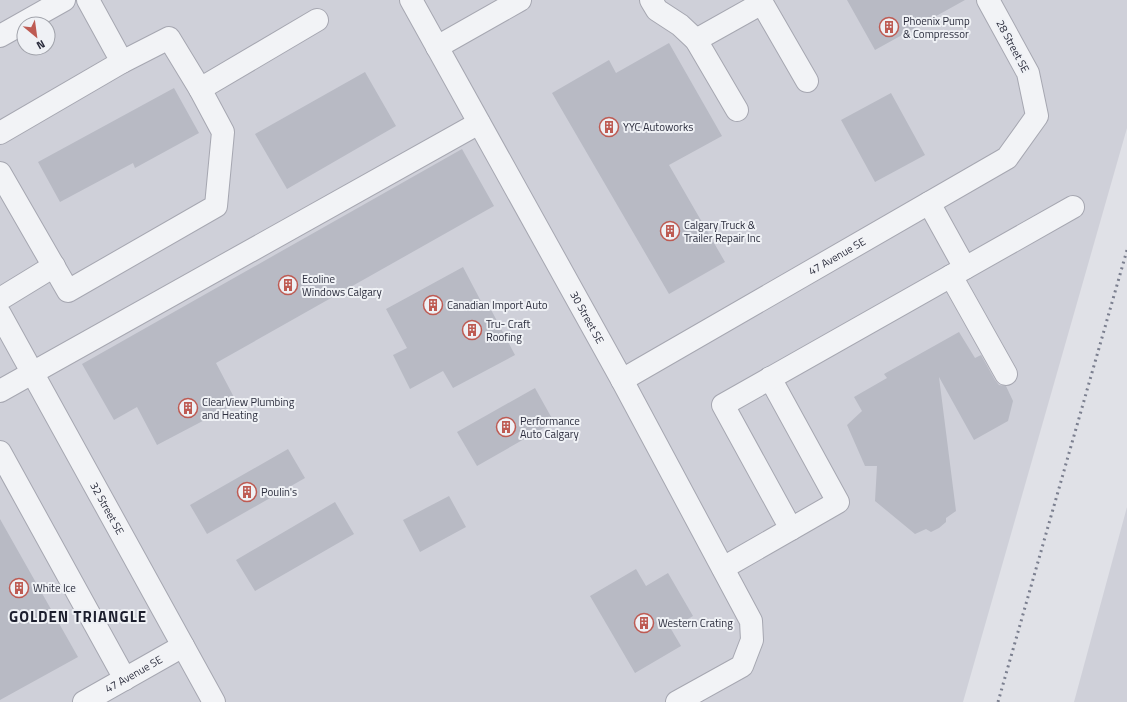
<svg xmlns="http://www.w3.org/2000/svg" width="1127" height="702" font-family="'Titillium Web',sans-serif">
  <rect width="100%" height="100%" fill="#e0e1e7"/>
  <!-- built -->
  <path fill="#cfd0d9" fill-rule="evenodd" d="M 0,0 L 1127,0 L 1127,128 L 963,702 L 0,702 ZM 24,24 L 48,24 L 48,48 L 24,48 Z
    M 1127,507 L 1127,702 L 1074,702 Z"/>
  <!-- building -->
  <path fill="#b8bac4" d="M 847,0 L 965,0 L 875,50 Z
    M 669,43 L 722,136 L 669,165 L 725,262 L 669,294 L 552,93 L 609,60 L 616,73 Z
    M 365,72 L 396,126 L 287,189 L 255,134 Z
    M 174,88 L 199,133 L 135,168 L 133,163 L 60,202 L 38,162 Z
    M 891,93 L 925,155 L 875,182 L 841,120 Z
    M 462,149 L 494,206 L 216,363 L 237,403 L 157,445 L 137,407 L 114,420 L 82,364 Z
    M 463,267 L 484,307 L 488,304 L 515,355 L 453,388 L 443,371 L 410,389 L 393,355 L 407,348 L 386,309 Z
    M 959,332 L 975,358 L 981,355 L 995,380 L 999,385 L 1006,386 L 1013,401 L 1008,421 L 974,440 L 939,377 L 956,511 L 946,518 L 946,522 L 939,528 L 931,532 L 926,529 L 915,534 L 875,501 L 877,466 L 865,466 L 847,425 L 862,411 L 854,397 L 887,378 L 884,374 Z
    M 535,388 L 554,422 L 477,466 L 457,432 Z
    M 288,449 L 305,478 L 207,534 L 190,505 Z
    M 449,496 L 466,527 L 420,552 L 403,520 Z
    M 335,502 L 354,534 L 255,591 L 236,560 Z
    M 0,519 L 78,657 L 0,700 Z
    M 636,569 L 646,586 L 668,573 L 693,616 L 671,629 L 681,646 L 635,673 L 590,596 Z"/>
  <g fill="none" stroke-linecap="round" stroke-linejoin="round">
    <defs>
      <g id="minor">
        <path id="s1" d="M 411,0 L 622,380 L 751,621 L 752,640 L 742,666 L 677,702"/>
        <path d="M 651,0 L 657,10 L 680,25 L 696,40 L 737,110"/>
        <path d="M 0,36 L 64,0"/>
        <path d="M 696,40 L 762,3 L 807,81"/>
        <path d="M 437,47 L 520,0"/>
        <path d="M 122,62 L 169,38 L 200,89"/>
        <path d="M 0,133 L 122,62 L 88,0"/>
        <path d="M 0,173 L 68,291 L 216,206 L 223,132 L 200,89 L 317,20"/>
        <path d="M 929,203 L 965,268"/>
        <path d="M 951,276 L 1006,374"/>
        <path d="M 0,299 L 54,266"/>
        <path id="s2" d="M 0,314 L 214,702"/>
        <path d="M 770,378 L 838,502 L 791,529"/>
        <path id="s3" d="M 622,380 L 1007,158 L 1037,116 L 1028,73 L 988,0"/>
        <path d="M 0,391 L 479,123"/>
        <path d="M 0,452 L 125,679"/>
        <path d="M 723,568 L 791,529 L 723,405 L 1073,207"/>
        <path id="s4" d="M 84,702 L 183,646"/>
      </g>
    </defs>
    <!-- minor casing -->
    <use href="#minor" stroke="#a6a7b1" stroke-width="24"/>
    <!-- minor -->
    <use href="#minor" stroke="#f2f3f6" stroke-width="22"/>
    <!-- rail -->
    <path stroke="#7b7f8f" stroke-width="3" stroke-dasharray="2 4" stroke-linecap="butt" d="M 998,702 L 1127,250"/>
  </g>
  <!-- icons -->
  <defs>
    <symbol id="building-ring" viewBox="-11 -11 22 22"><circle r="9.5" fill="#eff1f5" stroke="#be5b53" stroke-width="1.5"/><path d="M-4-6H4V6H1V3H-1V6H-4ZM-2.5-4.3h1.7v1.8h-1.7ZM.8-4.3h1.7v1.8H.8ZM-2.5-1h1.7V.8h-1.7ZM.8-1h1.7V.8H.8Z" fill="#be5b53"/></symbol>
  </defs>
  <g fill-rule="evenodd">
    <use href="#building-ring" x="878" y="16" width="22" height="22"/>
    <use href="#building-ring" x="598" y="116" width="22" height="22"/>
    <use href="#building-ring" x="659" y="220" width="22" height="22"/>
    <use href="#building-ring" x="277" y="274" width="22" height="22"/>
    <use href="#building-ring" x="422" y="294" width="22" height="22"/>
    <use href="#building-ring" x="461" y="319" width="22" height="22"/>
    <use href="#building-ring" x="177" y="397" width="22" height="22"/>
    <use href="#building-ring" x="495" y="416" width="22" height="22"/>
    <use href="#building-ring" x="236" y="481" width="22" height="22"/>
    <use href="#building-ring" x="8" y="577" width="22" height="22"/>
    <use href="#building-ring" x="633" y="612" width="22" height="22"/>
  </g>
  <g text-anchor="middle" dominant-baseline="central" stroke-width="4" stroke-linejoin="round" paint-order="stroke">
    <!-- poi labels -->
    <g font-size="11" fill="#2b2d3d" stroke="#eff1f5" text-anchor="start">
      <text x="903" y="21">Phoenix Pump<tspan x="903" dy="13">&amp; Compressor</tspan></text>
      <text x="623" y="127">YYC Autoworks</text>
      <text x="684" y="225">Calgary Truck &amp;<tspan x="684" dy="13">Trailer Repair Inc</tspan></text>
      <text x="302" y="279">Ecoline<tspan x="302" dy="13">Windows Calgary</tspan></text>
      <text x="447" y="305">Canadian Import Auto</text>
      <text x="486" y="324">Tru- Craft<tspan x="486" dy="13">Roofing</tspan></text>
      <text x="202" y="402">ClearView Plumbing<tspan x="202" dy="13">and Heating</tspan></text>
      <text x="520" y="421">Performance<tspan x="520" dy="13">Auto Calgary</tspan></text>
      <text x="261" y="492">Poulin's</text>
      <text x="33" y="588">White Ice</text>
      <text x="658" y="623">Western Crating</text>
    </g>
    <!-- street labels -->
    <g font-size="11" fill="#2b2d3d" stroke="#eff1f5">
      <text transform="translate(1013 46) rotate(62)">28 Street SE</text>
      <text stroke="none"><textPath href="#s3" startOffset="248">47 Avenue SE</textPath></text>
      <text stroke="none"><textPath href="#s1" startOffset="363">30 Street SE</textPath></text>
      <text stroke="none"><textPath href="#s2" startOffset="222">32 Street SE</textPath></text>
      <text stroke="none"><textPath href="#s4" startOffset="57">47 Avenue SE</textPath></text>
    </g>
    <!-- district labels -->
    <g font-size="15" font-weight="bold" letter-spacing="1" fill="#1d1f2e" stroke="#eff1f5">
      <text x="78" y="616">GOLDEN TRIANGLE</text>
    </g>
  </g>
  <!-- north arrow -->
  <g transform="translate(36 36) rotate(151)"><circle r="19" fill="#eff1f5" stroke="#a1a3ab"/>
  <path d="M0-3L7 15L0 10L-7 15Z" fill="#be5b53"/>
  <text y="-6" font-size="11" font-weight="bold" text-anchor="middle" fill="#2b2d3d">N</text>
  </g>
</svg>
